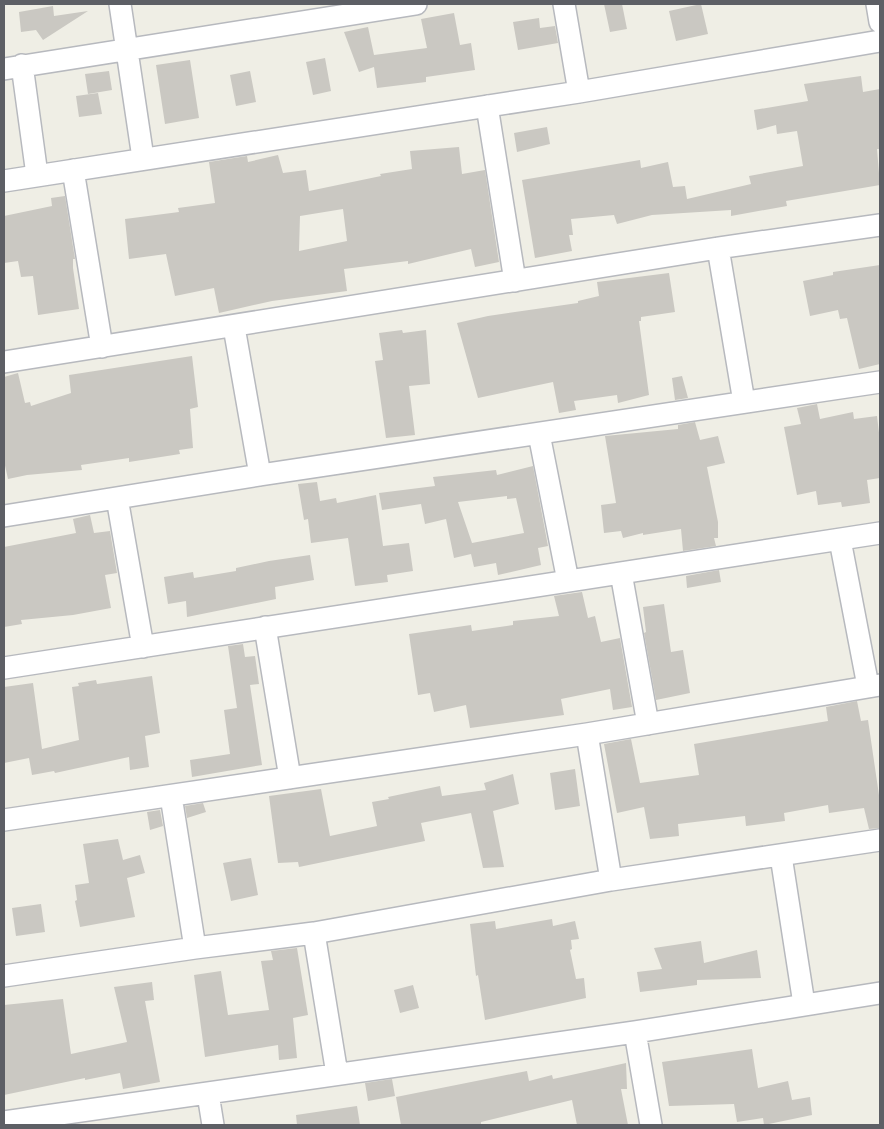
<svg xmlns="http://www.w3.org/2000/svg" width="884" height="1129" font-family="'Asap Condensed',sans-serif">
  <rect width="100%" height="100%" fill="#efeee5"/>
  <!-- building -->
  <path fill="#cac8c2" fill-rule="evenodd" d="M 604,4 L 622,4 L 627,29 L 610,32 Z
    M 701,4 L 708,34 L 676,41 L 669,11 Z
    M 53,6 L 54,16 L 88,11 L 43,40 L 36,30 L 21,32 L 19,12 Z
    M 454,13 L 460,45 L 471,43 L 475,70 L 426,77 L 426,82 L 377,88 L 374,67 L 359,72 L 344,32 L 368,27 L 374,55 L 427,48 L 421,19 Z
    M 539,18 L 540,28 L 555,26 L 558,43 L 518,50 L 513,22 Z
    M 325,58 L 331,91 L 313,95 L 306,62 Z
    M 190,60 L 199,118 L 165,124 L 156,65 Z
    M 109,71 L 112,90 L 88,94 L 85,74 Z
    M 250,71 L 256,102 L 236,106 L 230,75 Z
    M 861,76 L 863,92 L 880,89 L 880,149 L 877,149 L 880,185 L 786,201 L 787,206 L 731,216 L 731,210 L 652,215 L 617,224 L 614,215 L 571,219 L 573,235 L 569,235 L 572,251 L 535,258 L 522,180 L 640,160 L 641,168 L 668,162 L 673,187 L 685,186 L 687,199 L 751,184 L 749,176 L 803,166 L 797,131 L 777,134 L 776,125 L 757,130 L 754,110 L 808,101 L 804,84 Z
    M 98,93 L 102,114 L 79,117 L 76,96 Z
    M 547,127 L 550,144 L 517,152 L 514,133 Z
    M 459,147 L 462,174 L 485,170 L 499,262 L 475,267 L 471,249 L 408,264 L 408,261 L 344,269 L 347,291 L 272,301 L 219,313 L 214,288 L 175,296 L 166,254 L 129,259 L 125,219 L 179,212 L 178,208 L 215,203 L 209,162 L 247,156 L 248,162 L 278,155 L 283,173 L 306,170 L 309,191 L 381,176 L 380,174 L 412,169 L 410,151 ZM 343,209 L 347,241 L 299,251 L 300,216 Z
    M 65,196 L 75,259 L 73,259 L 73,268 L 79,309 L 38,315 L 33,276 L 21,277 L 18,261 L 4,263 L 4,216 L 52,206 L 51,198 Z
    M 880,265 L 880,364 L 859,369 L 847,318 L 840,319 L 838,310 L 810,316 L 803,281 L 833,275 L 833,272 Z
    M 669,273 L 675,312 L 641,317 L 641,321 L 639,321 L 649,395 L 618,403 L 617,395 L 574,401 L 576,410 L 559,413 L 553,382 L 478,398 L 457,323 L 488,316 L 578,303 L 578,301 L 599,296 L 597,282 Z
    M 402,330 L 403,333 L 426,330 L 430,384 L 409,386 L 415,435 L 386,438 L 375,361 L 383,360 L 379,333 Z
    M 192,356 L 198,407 L 190,409 L 193,448 L 179,450 L 180,454 L 129,462 L 129,458 L 81,465 L 82,470 L 27,475 L 8,479 L 4,461 L 4,377 L 18,373 L 25,403 L 30,402 L 31,406 L 71,393 L 69,375 Z
    M 682,376 L 688,398 L 675,400 L 672,378 Z
    M 817,404 L 820,419 L 853,412 L 854,419 L 877,416 L 880,441 L 880,478 L 867,480 L 870,503 L 842,507 L 841,502 L 818,505 L 816,491 L 797,495 L 784,427 L 801,424 L 797,408 Z
    M 695,422 L 700,440 L 718,436 L 725,463 L 707,467 L 718,522 L 718,538 L 714,538 L 716,546 L 683,551 L 681,529 L 643,535 L 643,533 L 623,538 L 621,531 L 604,533 L 601,505 L 616,503 L 605,436 L 678,429 L 678,425 Z
    M 533,466 L 548,546 L 538,548 L 541,565 L 498,575 L 496,563 L 474,567 L 471,554 L 454,558 L 446,519 L 425,524 L 421,504 L 382,510 L 379,493 L 435,486 L 433,477 L 496,470 L 497,475 ZM 507,496 L 507,499 L 516,498 L 524,533 L 472,543 L 458,502 Z
    M 317,482 L 320,501 L 336,498 L 337,503 L 376,495 L 383,546 L 409,543 L 413,571 L 387,575 L 388,582 L 355,586 L 348,538 L 311,543 L 308,519 L 304,520 L 298,484 Z
    M 90,515 L 94,533 L 110,531 L 117,573 L 105,575 L 111,608 L 73,615 L 21,620 L 22,624 L 4,627 L 4,547 L 76,533 L 73,519 Z
    M 310,555 L 314,580 L 275,587 L 276,599 L 187,617 L 186,601 L 168,604 L 164,577 L 193,572 L 194,578 L 236,571 L 236,568 L 269,561 Z
    M 719,570 L 721,582 L 687,588 L 686,576 Z
    M 582,592 L 588,618 L 595,616 L 601,642 L 620,638 L 632,707 L 613,710 L 610,689 L 561,699 L 564,715 L 470,728 L 466,705 L 434,712 L 430,693 L 418,695 L 409,634 L 471,625 L 472,631 L 513,625 L 513,621 L 559,616 L 554,596 Z
    M 664,604 L 671,652 L 683,650 L 690,693 L 656,700 L 644,633 L 646,632 L 643,607 Z
    M 243,644 L 245,657 L 255,656 L 259,684 L 250,685 L 262,765 L 192,777 L 190,760 L 230,754 L 224,710 L 237,708 L 228,646 Z
    M 152,676 L 160,733 L 145,736 L 149,767 L 130,770 L 129,757 L 55,773 L 54,771 L 32,775 L 29,758 L 4,763 L 4,687 L 33,683 L 42,749 L 79,740 L 72,687 L 79,686 L 78,683 L 96,680 L 97,684 Z
    M 857,701 L 861,721 L 868,720 L 880,802 L 880,828 L 869,829 L 864,808 L 829,813 L 828,805 L 784,813 L 785,821 L 746,826 L 745,816 L 678,824 L 679,836 L 650,839 L 644,807 L 617,813 L 604,744 L 631,739 L 640,783 L 699,775 L 694,744 L 828,721 L 826,707 Z
    M 575,769 L 580,806 L 555,810 L 550,773 Z
    M 513,774 L 519,804 L 493,811 L 504,867 L 483,868 L 471,813 L 421,823 L 425,841 L 299,867 L 298,862 L 278,863 L 269,796 L 321,789 L 330,836 L 377,826 L 372,802 L 389,799 L 388,797 L 440,786 L 442,796 L 486,790 L 484,783 Z
    M 203,803 L 206,812 L 187,818 L 185,806 Z
    M 160,810 L 163,826 L 150,830 L 147,812 Z
    M 118,839 L 123,860 L 140,855 L 145,873 L 127,878 L 135,917 L 80,927 L 75,901 L 77,900 L 75,885 L 89,883 L 83,844 Z
    M 251,858 L 258,895 L 231,901 L 223,863 Z
    M 41,904 L 45,932 L 16,936 L 12,908 Z
    M 552,919 L 553,926 L 575,921 L 579,939 L 571,940 L 572,949 L 570,950 L 576,979 L 584,978 L 586,998 L 485,1020 L 478,975 L 476,976 L 470,924 L 495,921 L 496,929 Z
    M 701,941 L 704,963 L 757,950 L 761,978 L 697,980 L 697,985 L 640,992 L 637,972 L 662,969 L 654,948 Z
    M 297,948 L 308,1015 L 293,1018 L 297,1058 L 279,1060 L 278,1045 L 205,1057 L 194,975 L 221,971 L 228,1015 L 269,1010 L 261,961 L 273,960 L 271,951 Z
    M 152,982 L 154,1000 L 145,1001 L 160,1082 L 123,1089 L 120,1073 L 85,1080 L 85,1078 L 4,1095 L 4,1005 L 63,999 L 71,1054 L 127,1042 L 114,987 Z
    M 413,985 L 419,1008 L 400,1013 L 394,990 Z
    M 752,1049 L 758,1088 L 788,1081 L 792,1100 L 810,1097 L 812,1115 L 764,1125 L 763,1118 L 737,1122 L 734,1104 L 669,1106 L 662,1062 Z
    M 626,1063 L 627,1089 L 621,1089 L 628,1125 L 577,1125 L 572,1100 L 481,1122 L 481,1125 L 401,1125 L 396,1097 L 527,1071 L 529,1081 L 552,1075 L 553,1079 Z
    M 392,1079 L 395,1096 L 368,1101 L 365,1083 Z
    M 357,1106 L 360,1125 L 297,1125 L 296,1115 Z"/>
  <g fill="none" stroke-linecap="round" stroke-linejoin="round">
    <defs>
      <path id="street" d="M 120,4 L 143,158
        M 564,4 L 579,92
        M 877,4 L 880,22
        M 22,65 L 37,175
        M 4,69 L 416,4
        M 487,106 L 515,281
        M 73,170 L 102,347
        M 4,181 L 579,92 L 880,41
        M 718,248 L 744,402
        M 234,327 L 260,475
        M 4,362 L 718,248 L 880,225
        M 539,434 L 568,581
        M 117,498 L 143,647
        M 4,516 L 260,475 L 880,382
        M 840,540 L 868,686
        M 621,573 L 648,724
        M 265,627 L 290,778
        M 4,668 L 880,533
        M 587,734 L 611,880
        M 171,796 L 195,948
        M 4,820 L 587,734 L 880,685
        M 781,856 L 804,1004
        M 314,933 L 337,1074
        M 4,976 L 195,948 L 314,933 L 611,880 L 880,840
        M 635,1032 L 651,1125
        M 208,1094 L 213,1125
        M 4,1122 L 635,1032 L 880,993"/>
    </defs>
    <!-- street casing -->
    <use href="#street" stroke="#b7b9be" stroke-width="24"/>
    <!-- street -->
    <use href="#street" stroke="#fff" stroke-width="21"/>
  </g>
  <!-- border -->
  <rect width="884" height="1129" fill="none" stroke="#5d5f65" stroke-width="10"/>
</svg>
